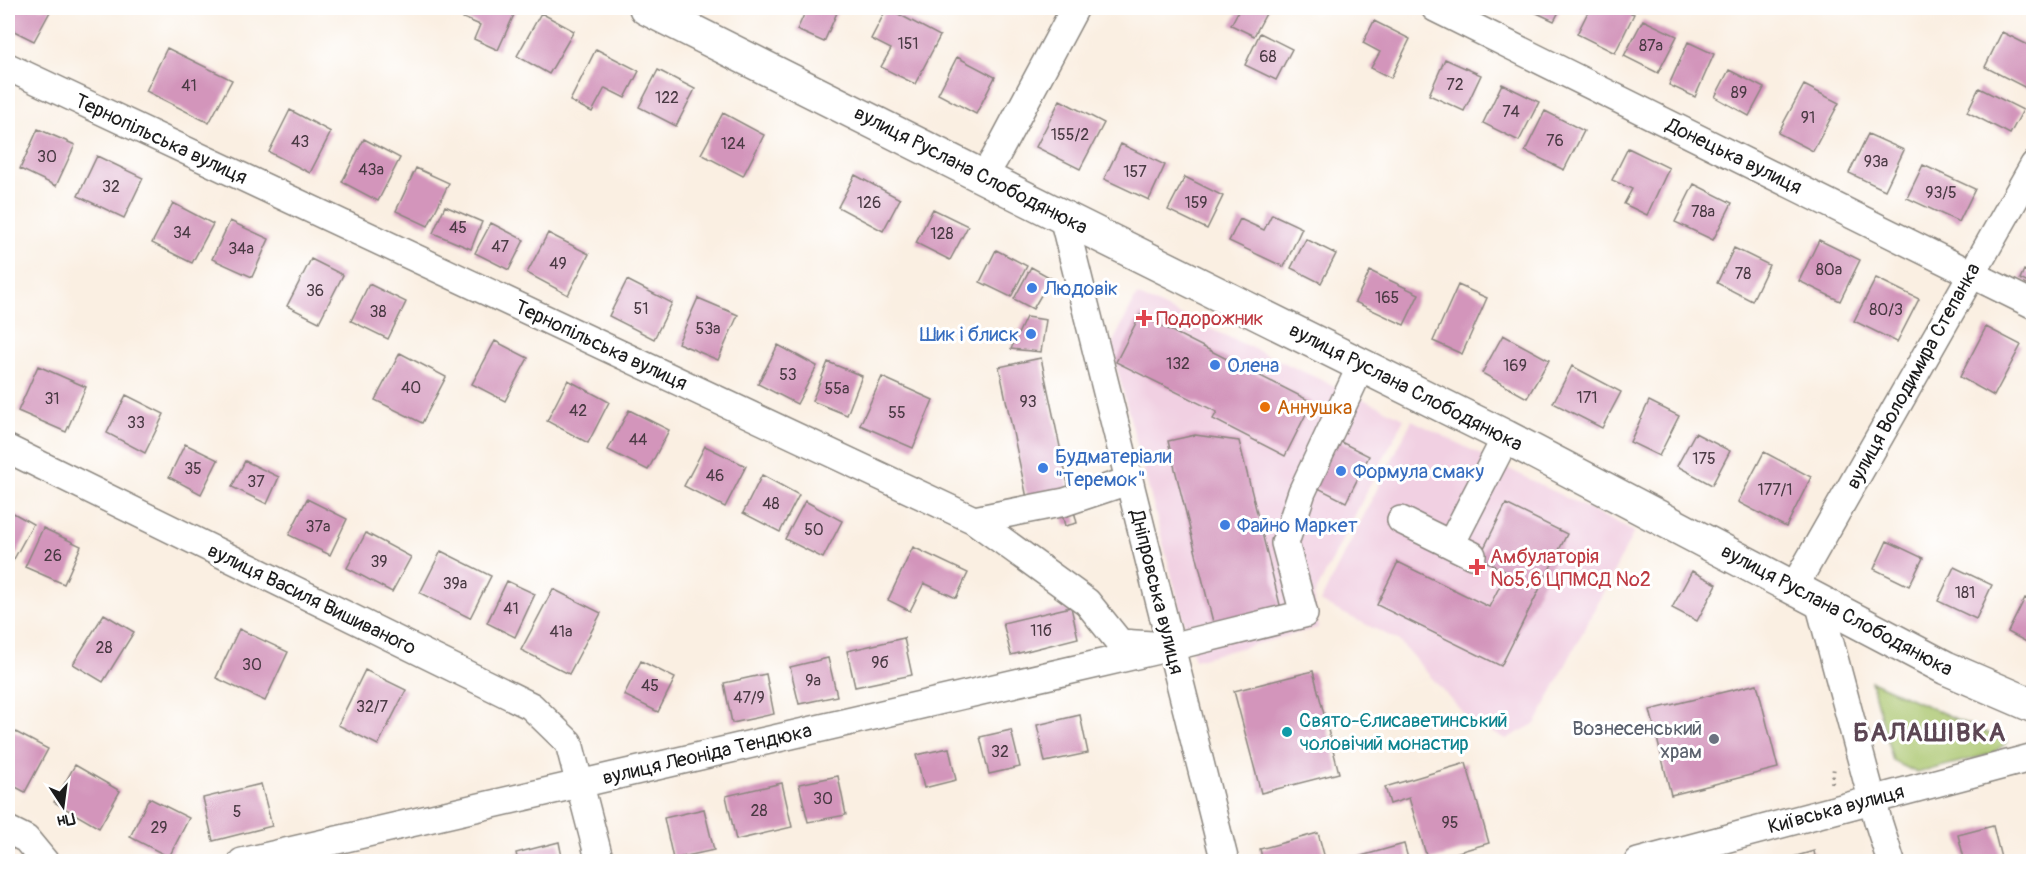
<svg xmlns="http://www.w3.org/2000/svg" width="2041" height="869" font-family="Pangolin,sans-serif">
  <rect width="100%" height="100%" fill="#fff"/>
  <filter id="ink" filterUnits="userSpaceOnUse"><feTurbulence type="fractalNoise" baseFrequency=".0167" numOctaves="2"/><feDisplacementMap in="SourceGraphic" scale="12" xChannelSelector="R" yChannelSelector="G"/><feConvolveMatrix kernelMatrix="1 2 1 2 8 2 1 2 1" color-interpolation-filters="sRGB"/></filter>
  <filter id="wash" filterUnits="userSpaceOnUse"><feTurbulence type="fractalNoise" baseFrequency=".008" numOctaves="4" result="noise"/><feDisplacementMap in="SourceGraphic" scale="24" xChannelSelector="R" yChannelSelector="G"/><feGaussianBlur stdDeviation="1.35" result="paint"/><feColorMatrix in="noise" values="0 0 0 0 0 0 0 0 0 0 0 0 0 0 0 0 0 1.4 0 .05"/><feComposite in="paint" operator="in"/></filter>
  <g filter="url(#wash)">
    <rect width="100%" height="100%" fill="#faefe2"/>
    <!-- built -->
    <path fill="#f1d0e2" d="M 1137,295 L 1404,418 L 1314,596 L 1318,628 L 1194,660 L 1111,346 Z
      M 1412,420 L 1634,532 L 1536,723 L 1506,739 L 1472,723 L 1398,640 L 1320,602 Z"/>
    <!-- green -->
    <path fill="#a8c46b" stroke="#627044" stroke-width="1.5" d="M 1871,681 L 2008,742 L 1991,754 L 1917,773 L 1893,761 Z"/>
    <g id="blocks">
      <!-- building -->
      <path fill="#d395bb" d="M 8,8 L 52,8 L 34,41 L 8,28 Z
        M 457,8 L 517,8 L 498,50 L 474,39 L 480,25 L 454,14 Z
        M 807,8 L 839,8 L 824,42 L 797,30 Z
        M 887,8 L 940,36 L 915,84 L 881,67 L 891,49 L 871,39 Z
        M 1240,8 L 1269,8 L 1254,36 L 1231,25 Z
        M 1526,8 L 1561,8 L 1554,21 Z
        M 1590,8 L 1619,8 L 1634,14 L 1615,53 L 1577,34 Z
        M 541,13 L 574,31 L 549,74 L 517,56 Z
        M 1643,20 L 1677,36 L 1658,73 L 1624,56 Z
        M 1374,21 L 1410,39 L 1391,78 L 1371,68 L 1380,52 L 1363,43 Z
        M 2002,32 L 2034,48 L 2034,92 L 1985,67 Z
        M 1260,33 L 1292,49 L 1276,80 L 1245,65 Z
        M 1688,42 L 1714,54 L 1695,97 L 1669,85 Z
        M 167,48 L 232,80 L 209,123 L 146,91 Z
        M 596,49 L 639,71 L 625,98 L 605,88 L 592,112 L 570,101 Z
        M 957,57 L 995,77 L 976,114 L 938,94 Z
        M 1445,59 L 1481,75 L 1464,111 L 1429,95 Z
        M 658,70 L 695,89 L 676,126 L 639,107 Z
        M 1729,70 L 1764,88 L 1749,116 L 1715,97 Z
        M 1502,84 L 1539,102 L 1519,141 L 1483,123 Z
        M 1804,85 L 1839,103 L 1813,151 L 1778,133 Z
        M 1979,88 L 2023,110 L 2010,134 L 1967,112 Z
        M 1060,100 L 1104,123 L 1080,169 L 1036,147 Z
        M 290,110 L 331,132 L 310,173 L 269,152 Z
        M 1545,111 L 1584,131 L 1564,170 L 1525,151 Z
        M 723,113 L 764,135 L 743,176 L 701,154 Z
        M 38,129 L 75,145 L 56,186 L 20,169 Z
        M 1868,134 L 1904,150 L 1885,190 L 1849,173 Z
        M 364,139 L 400,158 L 378,201 L 342,182 Z
        M 1121,144 L 1165,165 L 1149,200 L 1104,179 Z
        M 1628,148 L 1669,168 L 1647,215 L 1624,204 L 1632,189 L 1612,180 Z
        M 97,156 L 143,178 L 124,218 L 78,196 Z
        M 1923,165 L 1975,189 L 1959,222 L 1907,198 Z
        M 416,168 L 449,183 L 428,226 L 396,211 Z
        M 855,175 L 900,199 L 883,231 L 838,207 Z
        M 1185,177 L 1223,196 L 1207,229 L 1168,210 Z
        M 1694,184 L 1732,203 L 1713,240 L 1675,222 Z
        M 173,203 L 213,224 L 192,263 L 152,243 Z
        M 445,206 L 482,222 L 471,249 L 433,233 Z
        M 933,209 L 968,226 L 950,260 L 916,243 Z
        M 1272,214 L 1302,228 L 1284,267 L 1229,241 L 1240,219 L 1264,230 Z
        M 230,221 L 269,239 L 252,277 L 212,259 Z
        M 491,223 L 524,240 L 509,270 L 475,253 Z
        M 548,233 L 589,254 L 568,295 L 527,273 Z
        M 1306,239 L 1336,254 L 1321,283 L 1291,268 Z
        M 1819,240 L 1860,260 L 1840,301 L 1799,281 Z
        M 1734,248 L 1769,265 L 1752,301 L 1717,283 Z
        M 996,250 L 1027,266 L 1011,297 L 980,282 Z
        M 311,259 L 343,275 L 319,322 L 287,306 Z
        M 1031,267 L 1051,278 L 1033,309 L 1014,299 Z
        M 2024,270 L 2034,275 L 2032,285 L 2020,279 Z
        M 1370,271 L 1419,294 L 1404,325 L 1355,302 Z
        M 1876,278 L 1919,299 L 1897,342 L 1854,321 Z
        M 627,280 L 672,303 L 654,339 L 609,316 Z
        M 369,284 L 406,302 L 388,339 L 351,321 Z
        M 1458,285 L 1487,298 L 1462,354 L 1433,341 Z
        M 698,298 L 738,315 L 718,360 L 678,343 Z
        M 1140,315 L 1312,402 L 1285,456 L 1213,419 L 1217,412 L 1116,362 Z
        M 1026,317 L 1046,320 L 1041,352 L 1011,349 Z
        M 1986,327 L 2021,345 L 1994,396 L 1960,377 Z
        M 1503,335 L 1549,360 L 1527,398 L 1482,373 Z
        M 495,341 L 528,358 L 505,401 L 472,384 Z
        M 778,345 L 817,366 L 797,404 L 758,384 Z
        M 400,353 L 446,377 L 422,423 L 375,400 Z
        M 1041,358 L 1069,489 L 1027,498 L 999,367 Z
        M 828,362 L 862,376 L 847,415 L 812,401 Z
        M 38,366 L 86,387 L 66,432 L 18,411 Z
        M 1572,366 L 1621,392 L 1602,428 L 1553,403 Z
        M 882,377 L 933,400 L 913,448 L 860,425 Z
        M 568,380 L 609,402 L 588,443 L 547,421 Z
        M 126,395 L 164,414 L 145,453 L 107,433 Z
        M 1649,401 L 1679,416 L 1659,456 L 1630,442 Z
        M 629,410 L 669,430 L 648,470 L 608,450 Z
        M 1695,433 L 1730,451 L 1712,485 L 1677,466 Z
        M 1195,435 L 1239,441 L 1281,609 L 1214,626 L 1168,441 Z
        M 1337,440 L 1369,456 L 1346,502 L 1314,486 Z
        M 185,444 L 218,460 L 201,494 L 169,477 Z
        M 705,446 L 746,466 L 725,507 L 684,486 Z
        M 1764,452 L 1811,477 L 1786,527 L 1738,502 Z
        M 245,461 L 279,477 L 267,504 L 232,487 Z
        M 762,475 L 799,495 L 780,532 L 743,513 Z
        M 307,499 L 347,519 L 330,555 L 289,535 Z
        M 805,501 L 842,521 L 823,558 L 785,539 Z
        M 1506,504 L 1567,534 L 1501,666 L 1377,605 L 1398,562 L 1489,607 L 1507,572 L 1479,558 Z
        M 8,510 L 33,524 L 8,570 Z
        M 1074,511 L 1077,523 L 1065,526 L 1062,514 Z
        M 43,528 L 81,546 L 64,584 L 25,567 Z
        M 366,533 L 411,557 L 392,592 L 347,568 Z
        M 1887,541 L 1923,558 L 1909,586 L 1874,569 Z
        M 913,547 L 968,573 L 956,598 L 924,583 L 910,611 L 888,600 Z
        M 441,551 L 491,576 L 470,618 L 420,593 Z
        M 1954,567 L 1992,585 L 1976,619 L 1938,601 Z
        M 1692,571 L 1717,584 L 1697,621 L 1672,608 Z
        M 507,581 L 535,594 L 515,637 L 487,623 Z
        M 553,589 L 601,613 L 569,674 L 521,650 Z
        M 2025,598 L 2034,602 L 2034,646 L 2008,632 Z
        M 1071,607 L 1078,638 L 1011,655 L 1003,623 Z
        M 104,614 L 134,632 L 103,682 L 73,664 Z
        M 239,629 L 288,652 L 265,701 L 216,678 Z
        M 904,638 L 912,675 L 855,687 L 847,651 Z
        M 828,658 L 837,696 L 799,704 L 790,667 Z
        M 641,661 L 675,678 L 658,712 L 624,695 Z
        M 365,670 L 406,690 L 378,745 L 338,725 Z
        M 1313,671 L 1339,773 L 1261,793 L 1234,691 Z
        M 766,674 L 774,714 L 732,723 L 724,683 Z
        M 1757,684 L 1778,768 L 1671,795 L 1650,710 Z
        M 1080,715 L 1088,753 L 1045,762 L 1037,725 Z
        M 8,728 L 48,749 L 25,792 L 8,783 Z
        M 1011,730 L 1020,767 L 989,774 L 980,737 Z
        M 949,748 L 956,780 L 924,788 L 916,755 Z
        M 1466,763 L 1489,843 L 1428,861 L 1409,798 L 1390,804 L 1385,787 Z
        M 75,765 L 120,791 L 99,828 L 54,802 Z
        M 838,776 L 846,815 L 808,822 L 799,784 Z
        M 782,783 L 792,827 L 736,840 L 726,796 Z
        M 261,784 L 272,826 L 213,841 L 203,798 Z
        M 149,798 L 189,818 L 169,857 L 130,837 Z
        M 704,809 L 714,850 L 673,859 L 664,818 Z
        M 1993,826 L 2002,862 L 1965,862 L 1958,835 Z
        M 1318,833 L 1326,862 L 1263,862 L 1260,849 Z
        M 559,842 L 563,862 L 518,862 L 516,853 Z
        M 1404,844 L 1409,862 L 1355,862 L 1354,858 Z
        M 1814,851 L 1816,862 L 1779,862 L 1779,861 Z"/>
    </g>
  </g>
  <g filter="url(#ink)">
    <use href="#blocks" fill-opacity="0" stroke="#8b867f" stroke-width="1.5"/>
    <g fill="none" stroke-linecap="round" stroke-linejoin="round">
      <defs>
        <path id="minor" d="M 1435,8 L 2034,305
          M 8,67 L 974,520 L 1087,602 L 1120,643 L 1152,645
          M 983,177 L 995,158 L 1075,8
          M 1063,217 L 1225,862
          M 8,449 L 531,706 L 569,743 L 600,862
          M 974,520 L 1065,502 L 1128,481
          M 1401,520 L 1472,555
          M 1451,544 L 1506,437
          M 1794,587 L 2034,165
          M 1819,602 L 1878,821 L 1891,862
          M 8,830 L 26,839 L 45,862
          M 242,862 L 1171,647 L 1304,614 L 1285,543 L 1302,492 L 1362,364
          M 1638,862 L 2034,757"/>
        <path id="major" d="M 646,8 L 1063,217 L 1506,437 L 1946,668 L 2034,706"/>
      </defs>
      <!-- minor casing -->
      <use href="#minor" stroke="#8b867f" stroke-width="30"/>
      <!-- major casing -->
      <use href="#major" stroke="#8b867f" stroke-width="36"/>
      <!-- path -->
      <path stroke="#8b867f" stroke-width="4" stroke-dasharray="1.5 4.5" stroke-linecap="butt" d="M 1832,783 L 1834,767"/>
      <!-- minor -->
      <use href="#minor" stroke="#fff" stroke-width="27"/>
      <!-- major -->
      <use href="#major" stroke="#fff" stroke-width="33"/>
    </g>
  </g>
  <!-- markers -->
  <g fill="#3f7fe0" stroke="#fff" stroke-width="2">
    <circle cx="1032" cy="288" r="6"/>
    <circle cx="1031" cy="334" r="6"/>
    <circle cx="1215" cy="365" r="6"/>
    <circle cx="1043" cy="468" r="6"/>
    <circle cx="1341" cy="471" r="6"/>
    <circle cx="1225" cy="525" r="6"/>
  </g>
  <g fill="#e0444e" stroke="#fff" stroke-width="2">
    <path d="M1141 309h6v6h6v6h-6v6h-6v-6h-6v-6h6z"/>
    <path d="M1474 558h6v6h6v6h-6v6h-6v-6h-6v-6h6z"/>
  </g>
  <circle fill="#e8710a" stroke="#fff" stroke-width="2" cx="1265" cy="407" r="6"/>
  <circle fill="#0f9aa8" stroke="#fff" stroke-width="2" cx="1287" cy="732" r="6"/>
  <circle fill="#6b7280" stroke="#fff" stroke-width="2" cx="1714" cy="739" r="6"/>
  <g text-anchor="middle" dominant-baseline="central" stroke-width="6" stroke-linejoin="round" paint-order="stroke">
    <!-- number labels -->
    <g font-size="16" fill="#4a3a44">
      <text x="908" y="44">151</text>
      <text x="1651" y="46">87а</text>
      <text x="1268" y="57">68</text>
      <text x="1455" y="85">72</text>
      <text x="189" y="86">41</text>
      <text x="1739" y="93">89</text>
      <text x="667" y="98">122</text>
      <text x="1511" y="112">74</text>
      <text x="1808" y="118">91</text>
      <text x="1070" y="135">155/2</text>
      <text x="1555" y="141">76</text>
      <text x="300" y="142">43</text>
      <text x="733" y="144">124</text>
      <text x="47" y="157">30</text>
      <text x="1876" y="162">93а</text>
      <text x="371" y="170">43а</text>
      <text x="1135" y="172">157</text>
      <text x="111" y="187">32</text>
      <text x="1941" y="193">93/5</text>
      <text x="869" y="203">126</text>
      <text x="1196" y="203">159</text>
      <text x="1703" y="212">78а</text>
      <text x="458" y="228">45</text>
      <text x="182" y="233">34</text>
      <text x="942" y="234">128</text>
      <text x="500" y="247">47</text>
      <text x="241" y="249">34а</text>
      <text x="558" y="264">49</text>
      <text x="1829" y="270">80а</text>
      <text x="1743" y="274">78</text>
      <text x="315" y="291">36</text>
      <text x="1387" y="298">165</text>
      <text x="641" y="309">51</text>
      <text x="1886" y="310">80/3</text>
      <text x="378" y="312">38</text>
      <text x="708" y="329">53а</text>
      <text x="1178" y="364">132</text>
      <text x="1515" y="366">169</text>
      <text x="788" y="375">53</text>
      <text x="411" y="388">40</text>
      <text x="837" y="389">55а</text>
      <text x="1587" y="398">171</text>
      <text x="52" y="399">31</text>
      <text x="1028" y="402">93</text>
      <text x="578" y="411">42</text>
      <text x="897" y="413">55</text>
      <text x="136" y="423">33</text>
      <text x="638" y="440">44</text>
      <text x="1704" y="459">175</text>
      <text x="193" y="469">35</text>
      <text x="715" y="476">46</text>
      <text x="256" y="482">37</text>
      <text x="1775" y="490">177/1</text>
      <text x="771" y="504">48</text>
      <text x="318" y="527">37а</text>
      <text x="814" y="530">50</text>
      <text x="53" y="556">26</text>
      <text x="379" y="562">39</text>
      <text x="455" y="584">39а</text>
      <text x="1965" y="593">181</text>
      <text x="511" y="609">41</text>
      <text x="1041" y="631">11б</text>
      <text x="561" y="632">41а</text>
      <text x="104" y="648">28</text>
      <text x="880" y="663">9б</text>
      <text x="252" y="665">30</text>
      <text x="813" y="681">9а</text>
      <text x="650" y="686">45</text>
      <text x="749" y="698">47/9</text>
      <text x="372" y="707">32/7</text>
      <text x="1000" y="752">32</text>
      <text x="823" y="799">30</text>
      <text x="759" y="811">28</text>
      <text x="237" y="812">5</text>
      <text x="1450" y="823">95</text>
      <text x="159" y="828">29</text>
    </g>
    <!-- street labels -->
    <g font-size="20" fill="#1c1c1c" stroke="#fff">
      <text transform="translate(161 139) rotate(25)">Тернопільська вулиця</text>
      <text transform="translate(1734 156) rotate(26)">Донецька вулиця</text>
      <text transform="translate(971 170) rotate(27)">вулиця Руслана Слободянюка</text>
      <text transform="translate(601 345) rotate(25)">Тернопільська вулиця</text>
      <text transform="translate(1913 376) rotate(-61)">вулиця Володимира Степанка</text>
      <text transform="translate(1406 387) rotate(27)">вулиця Руслана Слободянюка</text>
      <text transform="translate(1157 592) rotate(76)">Дніпровська вулиця</text>
      <text transform="translate(312 599) rotate(26)">вулиця Василя Вишиваного</text>
      <text transform="translate(1837 610) rotate(28)">вулиця Руслана Слободянюка</text>
      <text transform="translate(707 754) rotate(-13)">вулиця Леоніда Тендюка</text>
      <text transform="translate(1836 809) rotate(-15)">Київська вулиця</text>
    </g>
    <!-- shop labels -->
    <g font-size="20" fill="#366cbe" stroke="#fff" text-anchor="start">
      <text x="1044" y="288">Людовік</text>
      <text x="1019" y="334" text-anchor="end">Шик і блиск</text>
      <text x="1227" y="365">Олена</text>
      <text x="1055" y="456">Будматеріали<tspan x="1055" dy="23">"Теремок"</tspan></text>
      <text x="1353" y="471">Формула смаку</text>
      <text x="1237" y="525">Файно Маркет</text>
    </g>
    <!-- health labels -->
    <g font-size="20" fill="#be3a42" stroke="#fff" text-anchor="start">
      <text x="1156" y="318">Подорожник</text>
      <text x="1490" y="556">Амбулаторія<tspan x="1490" dy="23">№5,6 ЦПМСД №2</tspan></text>
    </g>
    <!-- food labels -->
    <g font-size="20" fill="#c56008" stroke="#fff" text-anchor="start">
      <text x="1277" y="407">Аннушка</text>
    </g>
    <!-- culture labels -->
    <g font-size="20" fill="#0d838f" stroke="#fff" text-anchor="start">
      <text x="1299" y="720">Свято-Єлисаветинський<tspan x="1299" dy="23">чоловічий монастир</tspan></text>
    </g>
    <!-- worship labels -->
    <g font-size="20" fill="#5b616d" stroke="#fff" text-anchor="end">
      <text x="1702" y="728">Вознесенський<tspan x="1702" dy="23">храм</tspan></text>
    </g>
    <!-- district labels -->
    <g font-size="26" font-weight="bold" letter-spacing="1.5" fill="#5c4654" stroke="#fff">
      <text x="1930" y="733">БАЛАШІВКА</text>
    </g>
  </g>
  <!-- margin -->
  <rect width="2041" height="869" fill="none" stroke="#fff" stroke-width="30"/>
  <!-- north arrow -->
  <g transform="translate(63 806) rotate(167)" stroke="#ffffff" stroke-width="4.5" paint-order="stroke">
  <path d="M0-4.5L10 22L0 15L-10 22Z" fill="#1c1c1c"/>
  <text y="-9" font-size="16" font-weight="bold" text-anchor="middle" fill="#1c1c1c">Пн</text>
  </g>
</svg>
